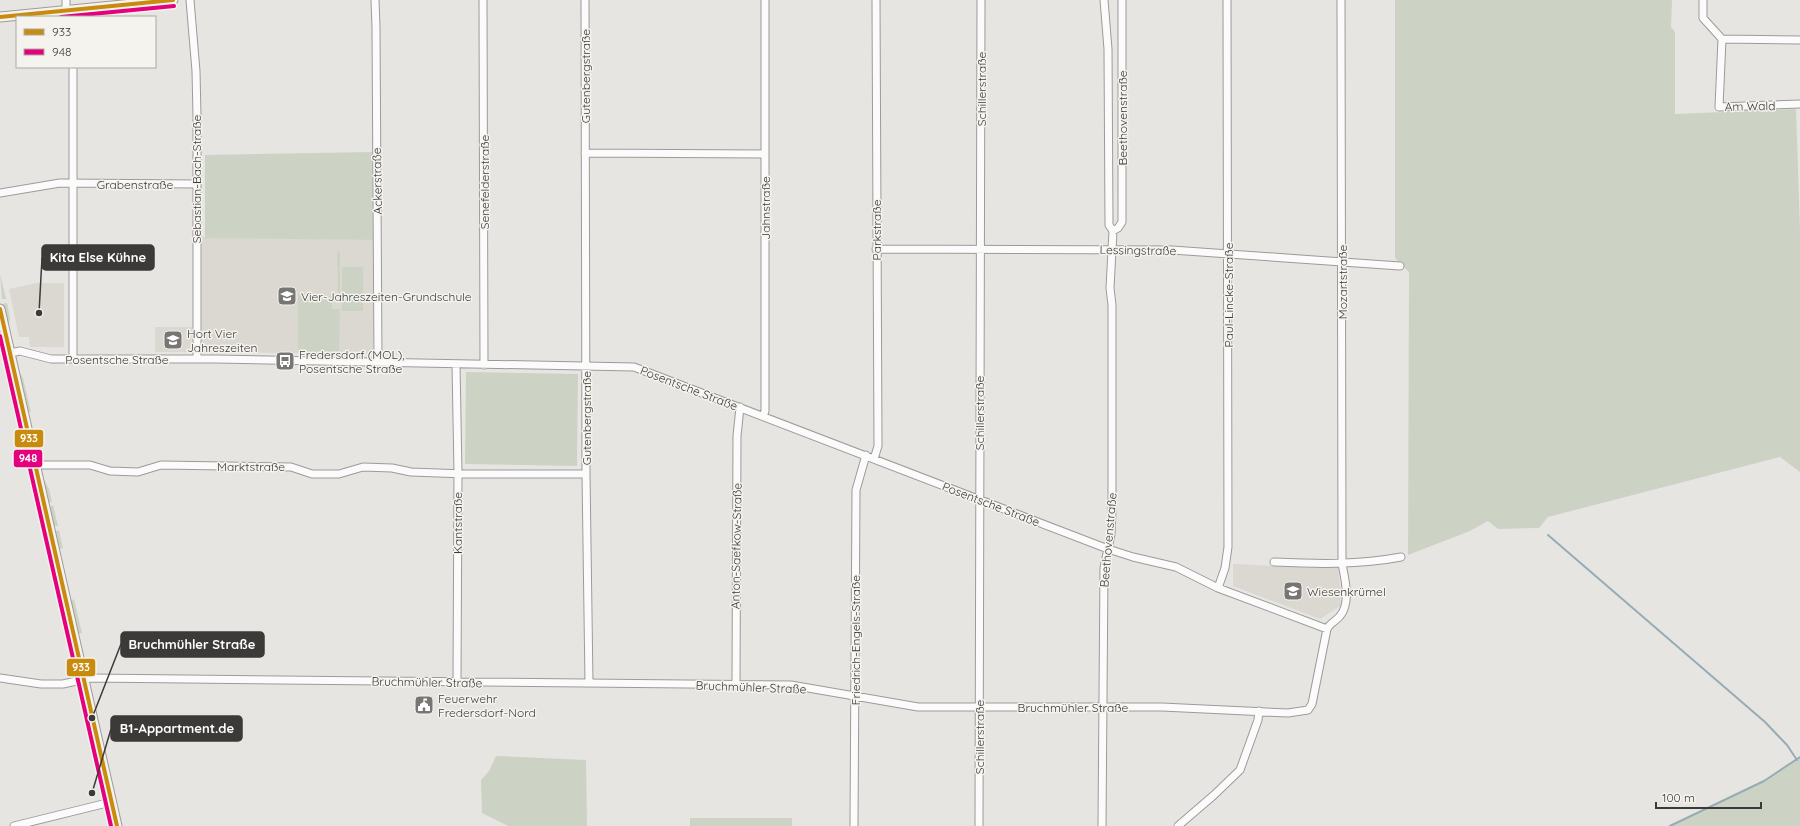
<svg xmlns="http://www.w3.org/2000/svg" width="1800" height="826" font-family="Quicksand,sans-serif">
  <rect width="100%" height="100%" fill="#e7e5e2"/>
  <!-- built -->
  <path fill="#dbd7d1" d="M 202,237 L 373,240 L 373,354 L 202,352 Z
    M 36,283 L 64,283 L 64,347 L 30,347 L 29,337 L 19,337 L 9,289 Z
    M 155,327 L 192,327 L 191,352 L 155,352 Z
    M 1233,564 L 1315,568 L 1338,567 L 1341,596 L 1340,606 L 1320,619 L 1233,586 Z"/>
  <!-- green -->
  <path fill="#ccd3c5" d="M 1395,0 L 1672,0 L 1671,27 L 1675,32 L 1675,114 L 1796,109 L 1800,230 L 1800,472 L 1780,457 L 1548,517 L 1539,528 L 1498,529 L 1488,521 L 1470,531 L 1408,555 L 1409,272 L 1395,258 Z
    M 372,152 L 373,240 L 205,238 L 205,155 Z
    M 340,251 L 340,297 L 338,297 L 337,252 Z
    M 342,267 L 363,267 L 363,311 L 342,311 Z
    M 0,274 L 6,299 L 2,299 Z
    M 298,295 L 332,296 L 332,309 L 340,309 L 339,351 L 298,352 Z
    M 5,303 L 7,303 L 10,318 L 9,325 L 7,325 L 3,305 Z
    M 17,368 L 23,378 L 31,412 L 27,412 Z
    M 466,372 L 578,374 L 577,466 L 465,464 Z
    M 6,378 L 13,379 L 15,391 L 10,393 Z
    M 14,396 L 17,397 L 22,423 L 17,425 L 10,397 Z
    M 43,478 L 49,489 L 52,502 L 47,502 Z
    M 53,505 L 58,526 L 53,526 L 49,508 Z
    M 59,530 L 63,549 L 58,548 L 54,532 Z
    M 74,599 L 82,633 L 77,634 L 70,602 Z
    M 82,698 L 84,698 L 91,729 L 88,731 Z
    M 89,734 L 92,734 L 104,789 L 99,781 Z
    M 496,756 L 586,760 L 587,826 L 508,826 L 482,813 L 481,780 L 489,771 Z
    M 1800,757 L 1800,826 L 1667,826 L 1682,820 L 1764,781 Z
    M 690,818 L 792,818 L 792,826 L 690,826 Z"/>
  <g fill="none" stroke-linecap="round" stroke-linejoin="round">
    <!-- stream -->
    <path stroke="#96acb4" stroke-width="2" d="M 1548,535 L 1765,722 L 1787,745 L 1797,760
      M 1670,826 L 1764,781 L 1800,757"/>
    <defs>
      <path id="street" d="M 66,0 L 66,11
        M 190,0 L 196,71 L 197,116 L 197,359
        M 375,0 L 376,27 L 378,363
        M 483,0 L 484,365
        M 585,0 L 586,474 L 589,683
        M 1703,0 L 1703,18 L 1722,39 L 1719,107 L 1800,104
        M 1722,39 L 1800,40
        M 73,67 L 73,359
        M 585,153 L 765,154
        M 0,193 L 60,183 L 197,184
        M 1113,231 L 1118,228 L 1122,222 L 1122,0
        M 876,249 L 1172,250 L 1400,266
        M 0,347 L 9,346
        M 10,353 L 20,351 L 51,359 L 216,359 L 634,367 L 1108,549 L 1133,557 L 1176,567 L 1218,588 L 1327,629
        M 456,364 L 458,473 L 457,682
        M 763,416 L 765,411 L 765,0
        M 874,459 L 878,446 L 876,0
        M 36,465 L 90,465 L 110,471 L 138,472 L 161,465 L 291,467 L 312,474 L 339,474 L 363,467 L 392,468 L 411,472 L 465,474 L 586,474
        M 1274,562 C 1317,564 1359,565 1401,557
        M 1218,588 L 1225,568 L 1228,547 L 1227,0
        M 0,678 L 41,684 L 63,684 L 90,678 L 791,685 L 918,707 L 1162,707 L 1288,713 L 1308,710 L 1312,704 L 1327,629 C 1330,623 1336,621 1340,616 C 1351,603 1345,579 1342,564 L 1341,0
        M 736,685 L 737,436 L 740,407
        M 14,826 L 111,802
        M 854,826 L 856,490 L 866,455
        M 979,826 L 981,0
        M 1102,826 L 1104,568 L 1111,534 L 1112,511 L 1112,305 L 1110,288 L 1113,231 L 1109,225 L 1108,49 L 1104,0
        M 1178,826 L 1214,795 L 1240,770 L 1258,720 L 1259,711"/>
      <path id="secondary" d="M 0,17 L 173,0
        M 0,309 L 117,826"/>
    </defs>
    <!-- street casing -->
    <use href="#street" stroke="#9d9b99" stroke-width="9"/>
    <!-- secondary casing -->
    <use href="#secondary" stroke="#9d9b99" stroke-width="11"/>
    <!-- street -->
    <use href="#street" stroke="#fbfbfb" stroke-width="7"/>
    <!-- secondary -->
    <use href="#secondary" stroke="#f7f3f3" stroke-width="9"/>
    <defs>
      <path id="bus-1" d="M 0,17 L 173,0
        M 0,309 L 117,826"/>
      <path id="bus-2" d="M 61,17 L 174,6
        M 0,336 L 111,826"/>
    </defs>
    <!-- bus-1 casing -->
    <use href="#bus-1" stroke="#f5f3ee" stroke-width="7"/>
    <!-- bus-2 casing -->
    <use href="#bus-2" stroke="#f5f3ee" stroke-width="7"/>
    <!-- bus-1 -->
    <use href="#bus-1" stroke="#c88b0e" stroke-width="4"/>
    <!-- bus-2 -->
    <use href="#bus-2" stroke="#e5007d" stroke-width="4"/>
  </g>
  <!-- icons -->
  <defs>
    <symbol id="school-square" viewBox="-11 -11 22 22"><rect x="-9" y="-9" width="18" height="18" rx="4" fill="#777674" stroke="#f5f3ee"/><path d="M0-5L7-2L0 1L-7-2ZM-4 1L0 2.5L4 1V4Q0 6-4 4Z" fill="#fff"/></symbol>
    <symbol id="bus-square" viewBox="-11 -11 22 22"><rect x="-9" y="-9" width="18" height="18" rx="4" fill="#777674" stroke="#f5f3ee"/><path d="M-5-6H5V4H4V6H2V4H-2V6H-4V4H-5ZM-3.5-4V0h7V-4ZM-3.5 1.2v1.5H-2V1.2ZM2 1.2v1.5H3.5V1.2Z" fill="#fff"/></symbol>
    <symbol id="civic-square" viewBox="-11 -11 22 22"><rect x="-9" y="-9" width="18" height="18" rx="4" fill="#777674" stroke="#f5f3ee"/><path d="M-.6-6.5H3V-4.5H.6V-3L4-1V1h2V6H-6V1h2V-1L-.6-3ZM-1.2 2.5V6h2.4V2.5Z" fill="#fff"/></symbol>
  </defs>
  <g fill-rule="evenodd">
    <use href="#school-square" x="276" y="285" width="22" height="22"/>
    <use href="#school-square" x="162" y="329" width="22" height="22"/>
    <use href="#bus-square" x="274" y="350" width="22" height="22"/>
    <use href="#school-square" x="1282" y="580" width="22" height="22"/>
    <use href="#civic-square" x="413" y="694" width="22" height="22"/>
  </g>
  <g text-anchor="middle" dominant-baseline="central" stroke-width="3" stroke-linejoin="round" paint-order="stroke">
    <!-- street labels -->
    <g font-size="12" fill="#3b3a39" stroke="#f5f3ee">
      <text transform="translate(585 76) rotate(-90)">Gutenbergstraße</text>
      <text transform="translate(981 89) rotate(-90)">Schillerstraße</text>
      <text transform="translate(1750 106) rotate(-1)">Am Wald</text>
      <text transform="translate(1122 118) rotate(-90)">Beethovenstraße</text>
      <text transform="translate(196 179) rotate(-90)">Sebastian-Bach-Straße</text>
      <text transform="translate(377 181) rotate(-91)">Ackerstraße</text>
      <text transform="translate(484 182) rotate(-90)">Senefelderstraße</text>
      <text x="135" y="184">Grabenstraße</text>
      <text transform="translate(765 208) rotate(-90)">Jahnstraße</text>
      <text transform="translate(876 230) rotate(-90)">Parkstraße</text>
      <text transform="translate(1138 250) rotate(1)">Lessingstraße</text>
      <text transform="translate(1342 282) rotate(-90)">Mozartstraße</text>
      <text transform="translate(1228 295) rotate(-90)">Paul-Lincke-Straße</text>
      <text x="117" y="359">Posentsche Straße</text>
      <text transform="translate(689 388) rotate(21)">Posentsche Straße</text>
      <text transform="translate(979 413) rotate(-90)">Schillerstraße</text>
      <text transform="translate(586 418) rotate(-90)">Gutenbergstraße</text>
      <text x="251" y="466">Marktstraße</text>
      <text transform="translate(991 504) rotate(21)">Posentsche Straße</text>
      <text transform="translate(457 523) rotate(-90)">Kantstraße</text>
      <text transform="translate(1108 540) rotate(-85)">Beethovenstraße</text>
      <text transform="translate(736 546) rotate(-89)">Anton-Saefkow-Straße</text>
      <text transform="translate(855 640) rotate(-90)">Friedrich-Engels-Straße</text>
      <text transform="translate(427 682) rotate(1)">Bruchmühler Straße</text>
      <text transform="translate(751 687) rotate(2)">Bruchmühler Straße</text>
      <text x="1073" y="707">Bruchmühler Straße</text>
      <text transform="translate(979 737) rotate(-90)">Schillerstraße</text>
    </g>
    <!-- poi labels -->
    <g font-size="12" fill="#3b3a39" stroke="#f5f3ee" text-anchor="start">
      <text x="301" y="296">Vier-Jahreszeiten-Grundschule</text>
      <text x="187" y="333">Hort Vier<tspan x="187" dy="14">Jahreszeiten</tspan></text>
      <text x="299" y="354">Fredersdorf (MOL),<tspan x="299" dy="14">Posentsche Straße</tspan></text>
      <text x="1307" y="591">Wiesenkrümel</text>
      <text x="438" y="698">Feuerwehr<tspan x="438" dy="14">Fredersdorf-Nord</tspan></text>
    </g>
  </g>
  <!-- callouts -->
  <path fill="none" stroke="#3b3a39" stroke-width="1.5" d="M39 313L42 258M92 718L121 644M92 793L111 729"/>
  <g fill="#3b3a39" stroke="#f5f3ee" stroke-width="1.5">
    <circle cx="39" cy="313" r="4"/>
    <circle cx="92" cy="718" r="4"/>
    <circle cx="92" cy="793" r="4"/>
  </g>
  <g fill="#3b3a39" stroke="#3b3a39" stroke-width="1.5">
    <rect x="42" y="245" width="112" height="25" rx="4"/>
    <rect x="121" y="632" width="143" height="25" rx="4"/>
    <rect x="111" y="716" width="131" height="25" rx="4"/>
  </g>
  <g font-size="13" text-anchor="middle" font-weight="bold" fill="#fff">
    <text x="98" y="262">Kita Else Kühne</text>
    <text x="192" y="649">Bruchmühler Straße</text>
    <text x="177" y="733">B1-Appartment.de</text>
  </g>
  <g stroke="#f5f3ee" stroke-width="1.5">
    <rect x="14" y="429" width="30" height="19" rx="4" fill="#c88b0e"/>
    <rect x="13" y="449" width="30" height="19" rx="4" fill="#e5007d"/>
    <rect x="66" y="658" width="30" height="19" rx="4" fill="#c88b0e"/>
  </g>
  <g font-size="11" text-anchor="middle" font-weight="bold" fill="#fff">
    <text x="29" y="442">933</text>
    <text x="28" y="462">948</text>
    <text x="81" y="671">933</text>
  </g>
  <!-- legend -->
  <rect x="16" y="16" width="140" height="52" fill="#f5f3ee" stroke="#aba9a6"/>
  <rect x="24" y="29" width="20" height="6" fill="#c88b0e" stroke="#aba9a6"/>
  <text x="52" y="36" font-size="12" fill="#3b3a39">933</text>
  <rect x="24" y="49" width="20" height="6" fill="#e5007d" stroke="#aba9a6"/>
  <text x="52" y="56" font-size="12" fill="#3b3a39">948</text>
  <!-- scale -->
  <path d="M1656 802v6h105v-6" fill="none" stroke="#3b3a39" stroke-width="2"/>
  <text x="1662" y="802" font-size="12" fill="#3b3a39" stroke="#f5f3ee" stroke-width="3" paint-order="stroke">100 m</text>
</svg>
